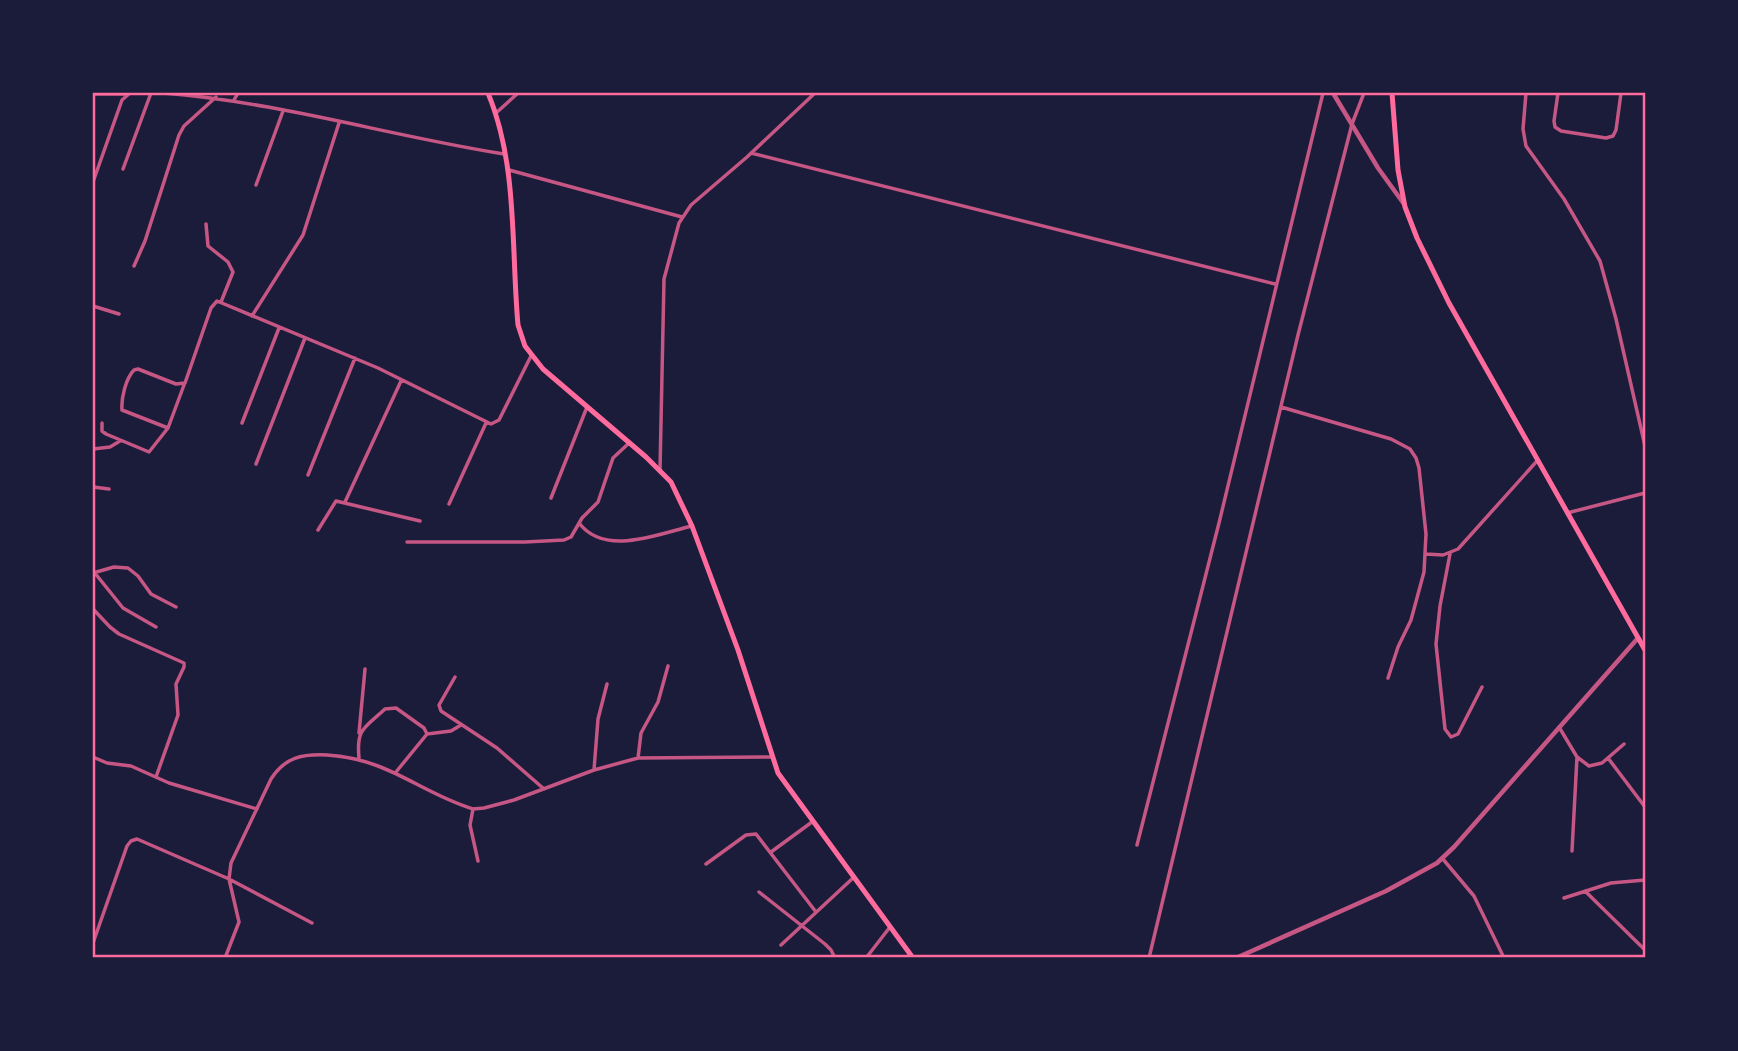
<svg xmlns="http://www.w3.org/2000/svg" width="1738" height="1051" font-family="'Times New Roman',serif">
  <rect width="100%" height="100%" fill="#1b1b3a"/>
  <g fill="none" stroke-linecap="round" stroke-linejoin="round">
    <!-- minor -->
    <path stroke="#c65784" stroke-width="3.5" d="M 163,93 C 279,102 390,136 504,154
      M 1526,93 L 1523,129 L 1526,146 L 1564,199 L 1600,261 L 1616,319 L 1645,446
      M 1558,93 L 1554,121 L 1555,127 L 1561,131 L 1606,138 L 1613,136 L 1616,130 L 1621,93
      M 93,94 L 126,94
      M 234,100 L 238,93
      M 496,113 L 518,93
      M 751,153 L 1275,284
      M 123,169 L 151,93
      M 509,170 L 682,217
      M 93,182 L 122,100 L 130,93
      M 256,185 L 283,111
      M 206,224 L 208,246 L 228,262 L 233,272 L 221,302
      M 134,266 L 145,241 L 179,135 L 184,126 L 216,97
      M 93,306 L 119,314
      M 252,316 L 303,235 L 339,123
      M 1281,407 L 1391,439 L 1410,449 L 1416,458 L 1419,468 L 1426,534 L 1424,572 L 1411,620 L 1398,647 L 1388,678
      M 102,423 L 102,431 L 106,434 L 149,452 L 168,428 L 184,385
      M 242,423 L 279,328
      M 168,428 L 122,410 C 121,398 126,378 134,370 L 138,369 L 176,384 L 185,383 L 211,308 L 217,301 L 378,368 L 491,424 L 499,420 L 531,356
      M 93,449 L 110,447 L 120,441
      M 256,464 L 305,338
      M 660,470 L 664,279 L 679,223 L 691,205 L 747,157 L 815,93
      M 308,475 L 355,358
      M 93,487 L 109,489
      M 551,498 L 587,407
      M 345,502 L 401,381
      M 449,504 L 486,423
      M 1567,513 L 1645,493
      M 579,523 C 605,557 658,534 692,526
      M 318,530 L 336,501 L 420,521
      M 407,542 L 525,542 L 564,540 L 571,537 L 582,518 L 598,502 L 613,458 L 629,443
      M 1426,554 L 1443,555 L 1458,549 L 1537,461
      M 1450,554 L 1440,606 L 1436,644 L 1445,729 L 1451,737 L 1458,734 L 1482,687
      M 94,572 L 123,608 L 156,627
      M 93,573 L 114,567 L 128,568 L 138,576 L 151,594 L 176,607
      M 93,609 L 110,627 L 119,634 L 184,663 L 184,667 L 176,684 L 178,715 L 156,777
      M 455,677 L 439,705 L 441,711 L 497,748 L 544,789
      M 1559,727 L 1577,757 L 1589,766 L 1602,763 L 1624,744
      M 359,733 L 365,669
      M 427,734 L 451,731 L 461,725
      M 93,757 L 107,763 L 131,766 L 169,783 L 257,809
      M 359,758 C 356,728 365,728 385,709 L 396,708 L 424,728 L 427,734 L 396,772
      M 638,758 L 641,733 L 658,702 L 668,666
      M 1608,758 L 1645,807
      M 594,770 L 598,719 L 607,684
      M 473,809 L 470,825 L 478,861
      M 1137,845 L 1219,523 L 1323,93
      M 1572,851 L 1577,757
      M 771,852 L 812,822
      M 1442,858 L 1474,896 L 1504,958
      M 706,864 L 746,835 L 756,834 L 816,912
      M 1585,891 L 1645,950
      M 759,892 L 825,944 L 831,950 L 835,958
      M 1564,898 L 1611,883 L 1645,880
      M 93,943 L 127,846 L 131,841 L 137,839 L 229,879 L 312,923
      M 781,945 L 853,878
      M 225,958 L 239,922 L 229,879 L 231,863 L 271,779 C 285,757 302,754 327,755 C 390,759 418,792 473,809 L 484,808 L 514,800 L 594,770 L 638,758 L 772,757
      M 866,958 L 890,927
      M 1149,958 L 1298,335 L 1352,124 L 1364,93"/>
    <!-- tertiary -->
    <path stroke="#c65784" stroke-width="4.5" d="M 1333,93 L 1378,168 L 1404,204
      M 1236,958 L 1386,891 L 1437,863 L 1454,847 L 1638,638"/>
    <!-- secondary -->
    <path stroke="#ff6b9d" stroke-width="5" d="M 488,93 C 518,165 511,248 518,325 L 525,346 L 543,369 L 646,457 L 671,482 L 692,526 L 738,650 L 778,773 L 913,958
      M 1392,93 L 1398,170 L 1405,207 L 1417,238 L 1449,303 L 1645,650"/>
  </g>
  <!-- border -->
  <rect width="1738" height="1051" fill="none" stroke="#1b1b3a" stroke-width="189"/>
  <rect x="94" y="94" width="1550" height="862" fill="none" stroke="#ff6b9d" stroke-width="2.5"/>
</svg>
